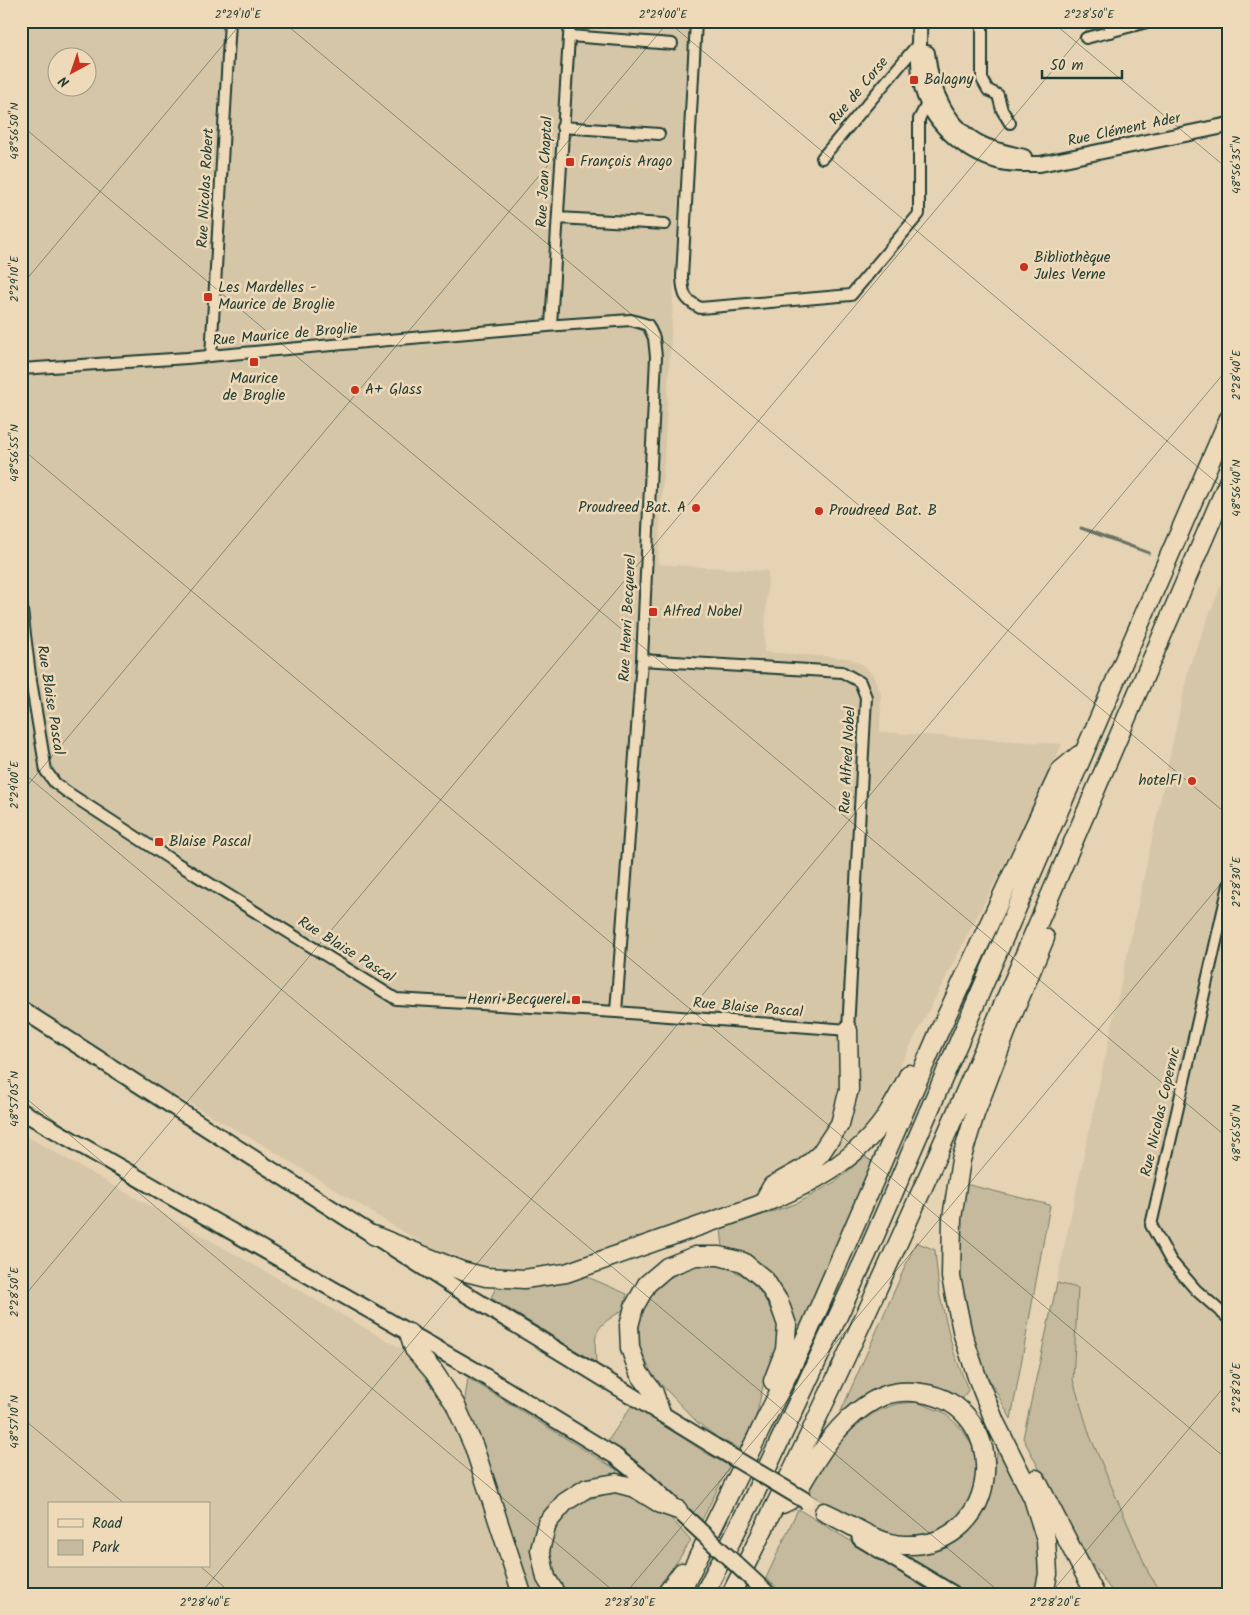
<svg xmlns="http://www.w3.org/2000/svg" width="1250" height="1615" font-family="Kalam,sans-serif">
  <rect width="100%" height="100%" fill="#e6d3b3"/>
  <filter id="ink" filterUnits="userSpaceOnUse"><feTurbulence type="fractalNoise" baseFrequency=".02" numOctaves="2"/><feDisplacementMap in="SourceGraphic" scale="10" xChannelSelector="R" yChannelSelector="G"/><feConvolveMatrix kernelMatrix="1 2 1 2 8 2 1 2 1" color-interpolation-filters="sRGB"/></filter>
  <g filter="url(#ink)">
    <!-- built -->
    <path fill="#d6c6a8" fill-rule="evenodd" d="M 21,21 L 689,21 L 658,564 L 768,571 L 764,652 L 848,658 L 862,664 L 873,675 L 881,694 L 880,732 L 1062,744 L 1011,851 L 878,1109 L 860,1133 L 822,1164 L 784,1189 L 564,1266 L 524,1272 L 487,1268 L 451,1258 L 400,1230 L 270,1149 L 142,1077 L 21,999 ZM 58,58 L 88,58 L 88,88 L 58,88 Z
      M 1229,565 L 1229,1594 L 1114,1594 L 1098,1571 L 1023,1438 L 1189,667 Z
      M 21,1133 L 413,1355 L 449,1409 L 466,1451 L 513,1594 L 21,1594 ZM 49,1504 L 209,1504 L 209,1566 L 49,1566 Z"/>
    <!-- green -->
    <path fill="#c5ba9d" stroke="#727c68" d="M 864,1157 L 875,1163 L 802,1327 L 794,1324 L 743,1256 L 723,1247 L 721,1229 L 798,1203 L 838,1180 Z
      M 965,1184 L 1050,1205 L 1011,1419 L 978,1359 L 960,1279 L 961,1218 Z
      M 916,1242 L 935,1250 L 939,1292 L 953,1350 L 968,1390 L 960,1403 C 955,1399 950,1393 945,1390 C 914,1376 879,1380 854,1403 C 846,1410 840,1419 834,1427 Z
      M 697,1265 L 725,1266 L 749,1279 L 765,1298 L 778,1326 L 775,1353 L 763,1386 L 753,1430 L 744,1451 L 718,1438 L 697,1422 L 652,1375 L 640,1347 L 639,1320 L 651,1294 L 669,1278 Z
      M 583,1275 L 627,1294 L 623,1310 C 594,1328 594,1330 596,1363 L 491,1298 L 496,1287 L 524,1288 L 555,1285 Z
      M 1057,1283 L 1078,1288 L 1073,1380 L 1090,1436 L 1149,1574 L 1163,1594 L 1114,1594 L 1080,1547 L 1023,1438 Z
      M 468,1378 L 617,1470 L 616,1477 L 541,1523 L 548,1594 L 530,1594 L 464,1406 Z
      M 916,1402 L 943,1412 L 961,1428 L 974,1448 L 977,1470 L 974,1492 L 961,1515 L 943,1529 L 927,1536 L 902,1537 L 864,1525 L 808,1493 L 826,1457 L 858,1424 L 874,1413 L 896,1404 Z
      M 632,1405 L 706,1453 L 729,1466 L 702,1520 L 608,1441 Z
      M 998,1448 C 1015,1482 1043,1532 1039,1571 C 1039,1579 1037,1586 1035,1594 L 967,1594 L 896,1550 L 930,1550 L 949,1544 L 975,1525 L 990,1494 Z
      M 615,1493 L 642,1497 L 660,1506 L 691,1541 L 655,1594 L 568,1594 C 559,1583 551,1566 550,1552 C 549,1542 561,1518 568,1510 C 578,1499 601,1496 615,1493 Z
      M 798,1509 L 938,1594 L 784,1594 L 766,1578 Z"/>
    <g fill="none" stroke-linecap="round" stroke-linejoin="round">
      <!-- stream -->
      <path stroke="#687362" stroke-width="3" d="M 1081,528 L 1149,553
        M 1218,1594 L 1229,1582"/>
      <defs>
        <path id="street" d="M 696,21 L 682,277 C 683,295 684,299 700,308 L 851,295 L 919,214 L 919,119 L 928,102 L 932,101
          M 982,21 L 982,79 L 988,90 L 998,95 L 1002,110 L 1010,123
          M 1108,21 L 1111,32
          M 570,36 L 672,44
          M 1086,38 L 1151,21
          M 562,127 L 659,134
          M 822,158 L 918,44
          M 558,218 L 665,224
          M 551,325 L 570,21
          M 211,356 L 230,21
          M 21,369 L 187,358 L 559,325 L 631,320 L 648,325 L 654,338 L 656,357 L 642,660 L 616,1012
          M 21,602 L 30,675 L 46,771 L 55,783 L 67,792 L 170,859 L 396,999 L 616,1012 L 848,1030 L 866,697 L 860,682 L 842,672 L 642,660
          M 1229,885 L 1151,1225 L 1171,1261 L 1196,1290 L 1229,1319"/>
        <path id="secondary" d="M 919,21 C 920,42 917,62 921,82 C 928,121 964,153 1001,162 C 1014,165 1027,164 1040,164 L 1229,125
          M 927,53 C 931,91 947,128 983,145 C 996,151 1011,154 1024,157"/>
        <path id="primary" d="M 21,1009 L 451,1285 L 714,1446
          M 21,1111 L 476,1371 L 615,1456 L 645,1480 L 673,1506
          M 860,1538 L 953,1594"/>
        <path id="highway" d="M 762,1204 L 772,1186 L 804,1168 L 820,1154 L 840,1124 L 849,1089 L 848,1030
          M 373,1235 L 462,1271 L 486,1277 L 524,1279 L 566,1273 L 762,1204 C 809,1185 856,1161 885,1118 C 894,1104 902,1089 909,1074
          M 409,1333 L 414,1349 L 434,1372 L 455,1404 L 474,1447 L 522,1594
          M 660,1411 L 654,1393 L 639,1373 L 630,1348 L 629,1326 L 634,1307 L 647,1284 L 667,1267 L 695,1256 L 719,1256 L 743,1262 L 765,1280 L 779,1302 L 787,1325 L 785,1350 L 773,1381
          M 1036,1479 L 1095,1594
          M 782,1504 C 786,1502 792,1500 795,1496 C 798,1492 800,1487 802,1483 C 808,1473 814,1463 820,1454 C 835,1430 857,1407 883,1396 C 896,1391 908,1391 921,1393 C 1013,1405 1005,1549 904,1545 C 876,1544 850,1523 824,1512
          M 556,1594 L 546,1578 L 540,1550 L 547,1523 L 565,1502 L 587,1488 L 616,1483 L 635,1488 L 661,1504 L 678,1510
          M 666,1594 L 682,1572
          M 680,1594 L 807,1335 L 938,1034 L 1060,771 L 1079,755
          M 704,1594 L 753,1498 L 867,1254 L 1229,418
          M 731,1594 C 830,1399 919,1199 1006,998 C 1081,826 1155,653 1229,480
          M 1044,1594 L 1048,1574 L 1046,1540 L 1033,1498 L 995,1422 L 977,1377 L 963,1335 L 951,1277 L 952,1218 L 961,1160 L 975,1114 L 1013,1014 L 1045,938"/>
      </defs>
      <!-- street casing -->
      <use href="#street" stroke="#1f3d34" stroke-width="14"/>
      <!-- secondary casing -->
      <use href="#secondary" stroke="#1f3d34" stroke-width="18"/>
      <!-- primary casing -->
      <use href="#primary" stroke="#1f3d34" stroke-width="19"/>
      <!-- highway casing -->
      <use href="#highway" stroke="#1f3d34" stroke-width="21"/>
      <!-- street -->
      <use href="#street" stroke="#eed9b8" stroke-width="10"/>
      <!-- secondary -->
      <use href="#secondary" stroke="#eed9b8" stroke-width="14"/>
      <!-- primary -->
      <use href="#primary" stroke="#eed9b8" stroke-width="15"/>
      <!-- highway -->
      <use href="#highway" stroke="#eed9b8" stroke-width="18"/>
      <defs>
        <path id="primary-bridge" d="M 714,1446 L 806,1501
          M 683,1515 L 768,1594"/>
      </defs>
      <!-- primary-bridge casing -->
      <use href="#primary-bridge" stroke="#1f3d34" stroke-width="19" stroke-linecap="butt"/>
      <!-- primary-bridge -->
      <use href="#primary-bridge" stroke="#eed9b8" stroke-width="15"/>
    </g>
  </g>
  <!-- ticks -->
  <path fill="none" stroke="#1f3d34" stroke-width="1" stroke-opacity="0.45" d="M 282,21 L 1229,816M 667,21 L 1229,493M 1051,21 L 1229,170M 21,125 L 1229,1139M 21,286 L 243,21M 21,448 L 1229,1461M 21,771 L 1002,1594M 21,793 L 669,21M 21,1094 L 617,1594M 21,1300 L 1094,21M 21,1417 L 125,1504M 200,1566 L 232,1594M 200,1594 L 1229,367M 625,1594 L 1229,874M 1050,1594 L 1229,1381"/>
  <!-- markers -->
  <g fill="#c8321e" stroke="#eed9b8" stroke-width="2">
    <rect x="909" y="75" width="10" height="10" rx="2.5"/>
    <rect x="565" y="157" width="10" height="10" rx="2.5"/>
    <circle cx="1024" cy="267" r="5"/>
    <rect x="203" y="292" width="10" height="10" rx="2.5"/>
    <rect x="249" y="357" width="10" height="10" rx="2.5"/>
    <circle cx="355" cy="390" r="5"/>
    <circle cx="696" cy="508" r="5"/>
    <circle cx="819" cy="511" r="5"/>
    <rect x="648" y="607" width="10" height="10" rx="2.5"/>
    <circle cx="1192" cy="781" r="5"/>
    <rect x="154" y="837" width="10" height="10" rx="2.5"/>
    <rect x="571" y="995" width="10" height="10" rx="2.5"/>
  </g>
  <g text-anchor="middle" dominant-baseline="central" stroke-width="5" stroke-linejoin="round" paint-order="stroke">
    <!-- poi labels -->
    <g font-size="15" fill="#1f3d34" stroke="#eed9b8" text-anchor="start">
      <text x="924" y="80">Balagny</text>
      <text x="580" y="162">François Arago</text>
      <text x="1034" y="258">Bibliothèque<tspan x="1034" dy="17">Jules Verne</tspan></text>
      <text x="218" y="288">Les Mardelles -<tspan x="218" dy="17">Maurice de Broglie</tspan></text>
      <text x="254" y="379" text-anchor="middle">Maurice<tspan x="254" dy="17">de Broglie</tspan></text>
      <text x="365" y="390">A+ Glass</text>
      <text x="686" y="508" text-anchor="end">Proudreed Bat. A</text>
      <text x="829" y="511">Proudreed Bat. B</text>
      <text x="663" y="612">Alfred Nobel</text>
      <text x="1182" y="781" text-anchor="end">hotelF1</text>
      <text x="169" y="842">Blaise Pascal</text>
      <text x="566" y="1000" text-anchor="end">Henri Becquerel</text>
    </g>
    <!-- street labels -->
    <g font-size="15" fill="#1f3d34" stroke="#eed9b8">
      <text transform="translate(859 91) rotate(-50)">Rue de Corse</text>
      <text transform="translate(1124 130) rotate(-12)">Rue Clément Ader</text>
      <text transform="translate(545 172) rotate(-87)">Rue Jean Chaptal</text>
      <text transform="translate(206 188) rotate(-87)">Rue Nicolas Robert</text>
      <text transform="translate(285 335) rotate(-5)">Rue Maurice de Broglie</text>
      <text transform="translate(628 618) rotate(-87)">Rue Henri Becquerel</text>
      <text transform="translate(50 700) rotate(81)">Rue Blaise Pascal</text>
      <text transform="translate(848 760) rotate(-87)">Rue Alfred Nobel</text>
      <text transform="translate(346 950) rotate(32)">Rue Blaise Pascal</text>
      <text transform="translate(748 1008) rotate(5)">Rue Blaise Pascal</text>
      <text transform="translate(1161 1112) rotate(-77)">Rue Nicolas Copernic</text>
    </g>
  </g>
  <!-- margin -->
  <rect width="1250" height="1615" fill="none" stroke="#eed9b8" stroke-width="55"/>
  <!-- legend -->
  <rect x="48" y="1502" width="162" height="65" fill="#eed9b8" stroke="#9b9b83"/>
  <rect x="58" y="1519" width="25" height="8" fill="#eed9b8" stroke="#9b9b83"/>
  <text x="92" y="1528" font-size="15" fill="#1f3d34">Road</text>
  <rect x="58" y="1540" width="25" height="15" fill="#c5ba9d" stroke="#9b9b83"/>
  <text x="92" y="1552" font-size="15" fill="#1f3d34">Park</text>
  <!-- north arrow -->
  <g transform="translate(72 72) rotate(220)"><circle r="24" fill="#eed9b8" stroke="#9b9b83"/>
  <path d="M0-4L9 19L0 12L-9 19Z" fill="#c8321e"/>
  <text y="-8" font-size="14" font-weight="bold" text-anchor="middle" fill="#1f3d34">N</text>
  </g>
  <!-- scale -->
  <path d="M1042 70v8h80v-8" fill="none" stroke="#1f3d34" stroke-width="2.5"/>
  <text x="1050" y="70" font-size="15" fill="#1f3d34" stroke="#eed9b8" stroke-width="4" paint-order="stroke">50 m</text>
  <rect x="28" y="28" width="1194" height="1560" fill="none" stroke="#1f3d34" stroke-width="2"/>
  <g font-size="12" text-anchor="middle" fill="#1f3d34">
    <text x="238" y="18">2°29'10"E</text>
    <text x="663" y="18">2°29'00"E</text>
    <text x="1089" y="18">2°28'50"E</text>
    <text transform="translate(14 131) rotate(-90)" y="4">48°56'50"N</text>
    <text transform="translate(1236 165) rotate(-90)" y="4">48°56'35"N</text>
    <text transform="translate(14 279) rotate(-90)" y="4">2°29'10"E</text>
    <text transform="translate(1236 375) rotate(-90)" y="4">2°28'40"E</text>
    <text transform="translate(14 453) rotate(-90)" y="4">48°56'55"N</text>
    <text transform="translate(1236 488) rotate(-90)" y="4">48°56'40"N</text>
    <text transform="translate(14 785) rotate(-90)" y="4">2°29'00"E</text>
    <text transform="translate(1236 882) rotate(-90)" y="4">2°28'30"E</text>
    <text transform="translate(14 1099) rotate(-90)" y="4">48°57'05"N</text>
    <text transform="translate(1236 1133) rotate(-90)" y="4">48°56'50"N</text>
    <text transform="translate(14 1292) rotate(-90)" y="4">2°28'50"E</text>
    <text transform="translate(1236 1388) rotate(-90)" y="4">2°28'20"E</text>
    <text transform="translate(14 1422) rotate(-90)" y="4">48°57'10"N</text>
    <text x="205" y="1606">2°28'40"E</text>
    <text x="630" y="1606">2°28'30"E</text>
    <text x="1055" y="1606">2°28'20"E</text>
  </g>
</svg>
